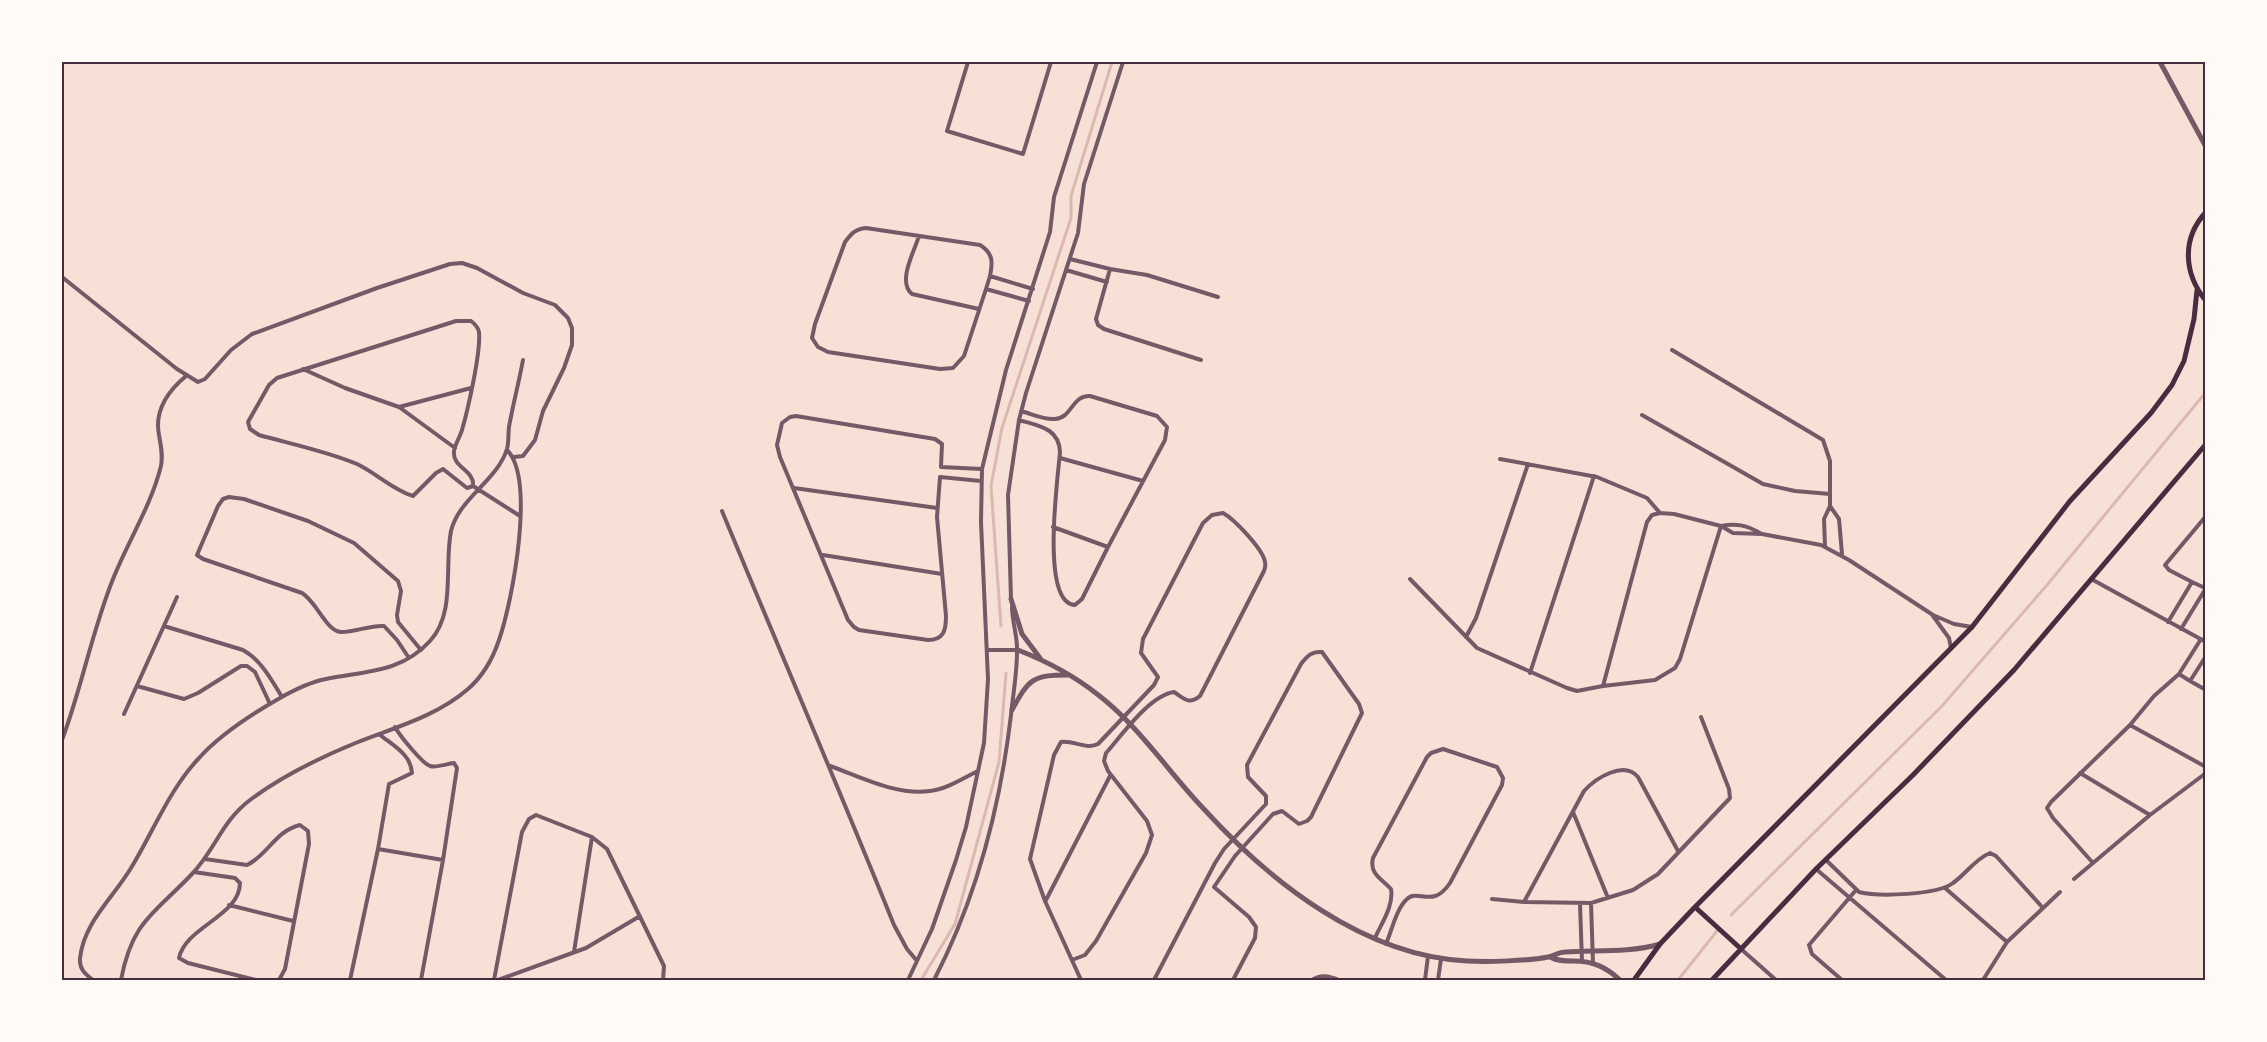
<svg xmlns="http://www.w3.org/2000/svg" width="2267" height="1042" font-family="'Public Sans',sans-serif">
  <rect width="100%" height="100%" fill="#f7e1d7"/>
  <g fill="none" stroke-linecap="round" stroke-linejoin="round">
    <!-- stream -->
    <path stroke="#dcb8b0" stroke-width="3" d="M 1001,626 L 991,486 L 1002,428 L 1071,218 L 1071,196 L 1112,62
      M 1731,915 L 1942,706 L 2047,585 L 2206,392
      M 921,980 L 955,924 L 999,762 L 1006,673
      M 1678,980 L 1717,931"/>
    <!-- minor -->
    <path stroke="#755966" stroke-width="4" d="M 968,62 L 947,131 L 1023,154 L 1051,62
      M 919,236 C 914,252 897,282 912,294 L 979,309
      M 1070,259 L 1110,269 L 1147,275 L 1218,297
      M 1110,269 L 1096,319 L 1098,325 L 1104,329 L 1201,360
      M 1066,270 L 1107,282
      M 62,277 L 177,369 L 198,382 L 205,379 L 231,350 L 252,334 L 377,288 L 450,264 L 462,263 L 477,268 L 523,293 L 555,305 L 568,318 L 572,328 L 572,345 L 564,368 L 543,411 L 535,440 L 523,456 L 514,457
      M 986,289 L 990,276
      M 1029,301 L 986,289 L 964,356 L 953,368 L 940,369 L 828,352 L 818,347 L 812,338 L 815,324 L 845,242 C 851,234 855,229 866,228 L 980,245 C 993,253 993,262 990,276 L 1033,289
      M 1672,350 L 1823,440 L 1830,461 L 1830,506 L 1824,519 L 1825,547
      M 303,369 L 345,388 L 399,407 L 455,448
      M 399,407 L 471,388
      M 1642,415 L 1763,484 L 1795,491 L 1830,494
      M 1019,420 C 1039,426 1059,428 1060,452 C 1058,477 1040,604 1075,605 L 1082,599 L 1108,547 L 1165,440 L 1167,427 L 1157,416 L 1090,396 C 1072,395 1072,418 1055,419 C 1044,420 1032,414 1021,411
      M 1060,458 L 1143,481
      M 1500,459 L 1597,477 L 1647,498 L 1660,513
      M 981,481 L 940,477 L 937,517 L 946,616 C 946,630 944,640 928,640 L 859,630 L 854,627 L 848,620 L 780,457 L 777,445 L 782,423 L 790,417 L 796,416 L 935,439 L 942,444 L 941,467 L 982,469
      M 473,486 C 475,470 452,468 454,451 C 455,444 460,437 462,430 C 468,409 481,352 479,332 C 478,327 475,324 471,321 L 456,321 L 277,378 L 269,385 L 248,422 L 250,429 L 259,435 C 291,444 326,451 357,464 C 376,473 393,490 413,496 L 436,473 L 443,469 L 467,488 L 473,486 L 520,516
      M 794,488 L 937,508
      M 1830,506 L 1839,519 L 1842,554
      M 722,511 C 779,649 838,786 894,925 L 907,949 L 917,961
      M 1721,526 C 1736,523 1746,525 1760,533
      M 1053,527 L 1108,547
      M 823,555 L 942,574
      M 1410,579 L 1477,648 L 1567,688 L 1577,691 L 1603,686 L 1655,680 L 1675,668 L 1680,659 L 1721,526
      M 2093,580 L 2206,642
      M 2192,582 L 2205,588
      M 1011,599 L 1008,495 L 1019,420 L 1026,393 L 1078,233 L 1084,184 L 1123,62
      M 1933,616 L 1949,638 L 1951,648
      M 2168,622 L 2192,582 L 2169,570 L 2165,565 L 2206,516
      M 164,626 L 243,650 C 261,660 271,679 282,697
      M 2181,629 L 2206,588
      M 1466,637 L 1476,618 L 1528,464
      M 2201,639 L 2179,674 L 2154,696 L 2130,725 L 2051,802 L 2047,808 L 2053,818 L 2093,863 L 2150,815 L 2206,773
      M 988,650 L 1018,650
      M 2206,656 L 2190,681 L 2206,690
      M 409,658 L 397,640 L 384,626 C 370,625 356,632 341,632 C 326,631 317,602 302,593 L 203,559 L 197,555 L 218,506 L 223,499 L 229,497 L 244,499 L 308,521 L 354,543 L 398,581 L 401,591 L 397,615 L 398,622 L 421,650
      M 1530,673 L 1594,476
      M 2179,674 L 2190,681
      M 137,686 L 184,699 L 198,693 L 241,666 L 247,666 L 255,672 L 270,704
      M 1603,686 L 1647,522 L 1652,515 L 1660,513 L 1674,514 L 1721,526 L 1733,533 L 1762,534 L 1821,545 L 1849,560 L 1933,615 L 1954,624 L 1972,627
      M 124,714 L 177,597
      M 2130,725 L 2206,767
      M 395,727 C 400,736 422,763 430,766 C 437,768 446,764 454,763 L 457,768 L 443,860 L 421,980
      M 62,740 C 82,687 92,631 113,579 C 128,541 151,506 161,466 C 163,455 161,446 159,435 C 154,410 168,391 186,376
      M 830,766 C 861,777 897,796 930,791 C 947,789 963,778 978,771
      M 2080,773 L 2150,815
      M 1573,812 L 1608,898
      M 378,849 L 443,860
      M 205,859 L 247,865 C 268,855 275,831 300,825 L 308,831 L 309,844 L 285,969 L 279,980
      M 1826,860 L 1859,892 C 1879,897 1937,895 1953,883 C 1966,874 1975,859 1990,853 L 1996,856 L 2043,908
      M 1816,869 L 1946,980
      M 194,872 L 235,878 L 240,883 C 240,916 185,927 179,958 L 188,963 L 256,980
      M 2074,879 L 2093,863
      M 1945,888 L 2007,942
      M 1492,899 L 1524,902 L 1591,903 L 1633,890 L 1658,874 L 1730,798 L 1729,789 L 1701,717
      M 1046,900 L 1110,776
      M 1524,902 L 1584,791 C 1596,778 1624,760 1638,777 L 1678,851
      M 1591,903 L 1593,963
      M 1580,904 L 1582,961
      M 229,905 L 293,921
      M 1375,938 C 1381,924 1394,906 1391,889 C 1382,879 1369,874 1373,858 L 1427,757 L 1431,753 L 1443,749 L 1497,767 L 1503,778 L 1502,785 L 1450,883 C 1432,910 1418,887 1406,900 C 1396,910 1392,930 1386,944
      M 1741,949 L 1776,980
      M 574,952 L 592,837
      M 1072,960 L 1085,955 L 1096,941 L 1146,853 L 1152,835 L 1147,821 L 1108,771 L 1104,761 L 1106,753 C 1122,735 1150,695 1174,692 C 1184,699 1189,705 1200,696 L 1264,571 C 1265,568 1266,566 1265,562 C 1263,549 1234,519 1223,513 L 1212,515 L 1203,523 L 1143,639 L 1141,653 L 1158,677 L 1154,685 L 1098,744 C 1086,750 1074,740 1061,742 L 1054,755 L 1030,859 L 1045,901 L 1081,980
      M 93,980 C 85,974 79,969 80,958 C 84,922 113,898 131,868 C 153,832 170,788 200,757 C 222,733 252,714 280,698 C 294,690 310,682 326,679 C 365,671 401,673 430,641 C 456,613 444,566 451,531 C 459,498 497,481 507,449 C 509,442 508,434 509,427 C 513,404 519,382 523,360
      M 121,980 C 132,921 154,914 192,874 C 215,850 222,821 250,800 C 282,776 321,757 358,742 C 396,727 437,716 468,689 C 483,676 493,658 499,640 C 512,603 536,479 507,450
      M 350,980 L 378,849 L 389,784 L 412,773 C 411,754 392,745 379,734
      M 494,980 L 522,832 L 529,819 L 536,815 L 592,837 L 607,849 L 664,966 L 663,980
      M 498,980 L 586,948 L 640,916
      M 908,980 L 932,929 L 956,860 L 966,827 L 984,743 L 988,679 L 981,522 L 982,469 L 1006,370 L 1050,232 L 1054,197 L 1097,62
      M 934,980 C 977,897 1000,808 1011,715 C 1013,695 1017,673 1017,652 C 1018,637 1012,622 1012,607
      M 1154,980 L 1215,863 L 1224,849 L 1266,804 L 1266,796 L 1248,777 L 1247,765 L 1301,664 C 1307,656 1312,651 1322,652 L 1359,704 L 1362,713 L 1311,817 L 1307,821 L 1299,824 L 1282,811 L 1273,814 L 1235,856 L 1214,887 L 1249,917 L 1256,927 L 1255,938 L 1233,980
      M 1312,980 C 1321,974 1329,976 1339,980
      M 1425,980 L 1428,956
      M 1438,980 L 1441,959
      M 1842,980 L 1812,954 L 1809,945 L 1856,890
      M 1983,980 L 2007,942 L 2060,892"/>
    <!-- tertiary -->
    <path stroke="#755966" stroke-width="5" d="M 2160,62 L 2206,147
      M 1011,599 L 1022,634 L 1040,658
      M 1018,650 C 1046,661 1073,675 1097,694 C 1138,725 1167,770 1202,807 C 1269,881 1363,956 1467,961 C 1487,962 1529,961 1548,957 C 1554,956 1559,952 1565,952 C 1597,950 1629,953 1660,944
      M 1012,710 C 1029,679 1032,675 1068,675
      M 1550,957 C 1557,961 1565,961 1573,961 C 1593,961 1606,967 1620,980"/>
    <!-- secondary -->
    <path stroke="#4a2c40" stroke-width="5" d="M 2206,212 C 2181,239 2184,274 2206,301
      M 1695,907 L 1740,948
      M 1634,980 L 1660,944 L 1695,907 L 1972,627 L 2070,501 L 2151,413 L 2172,385 L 2184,361 L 2194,319 L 2197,290
      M 1712,980 L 1816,869 L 1913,775 L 2014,670 L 2206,444"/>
  </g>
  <!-- border -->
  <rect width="2267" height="1042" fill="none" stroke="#fffaf5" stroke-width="126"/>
  <rect x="63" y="63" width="2141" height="916" fill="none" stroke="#4a2c40" stroke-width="2"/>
</svg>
